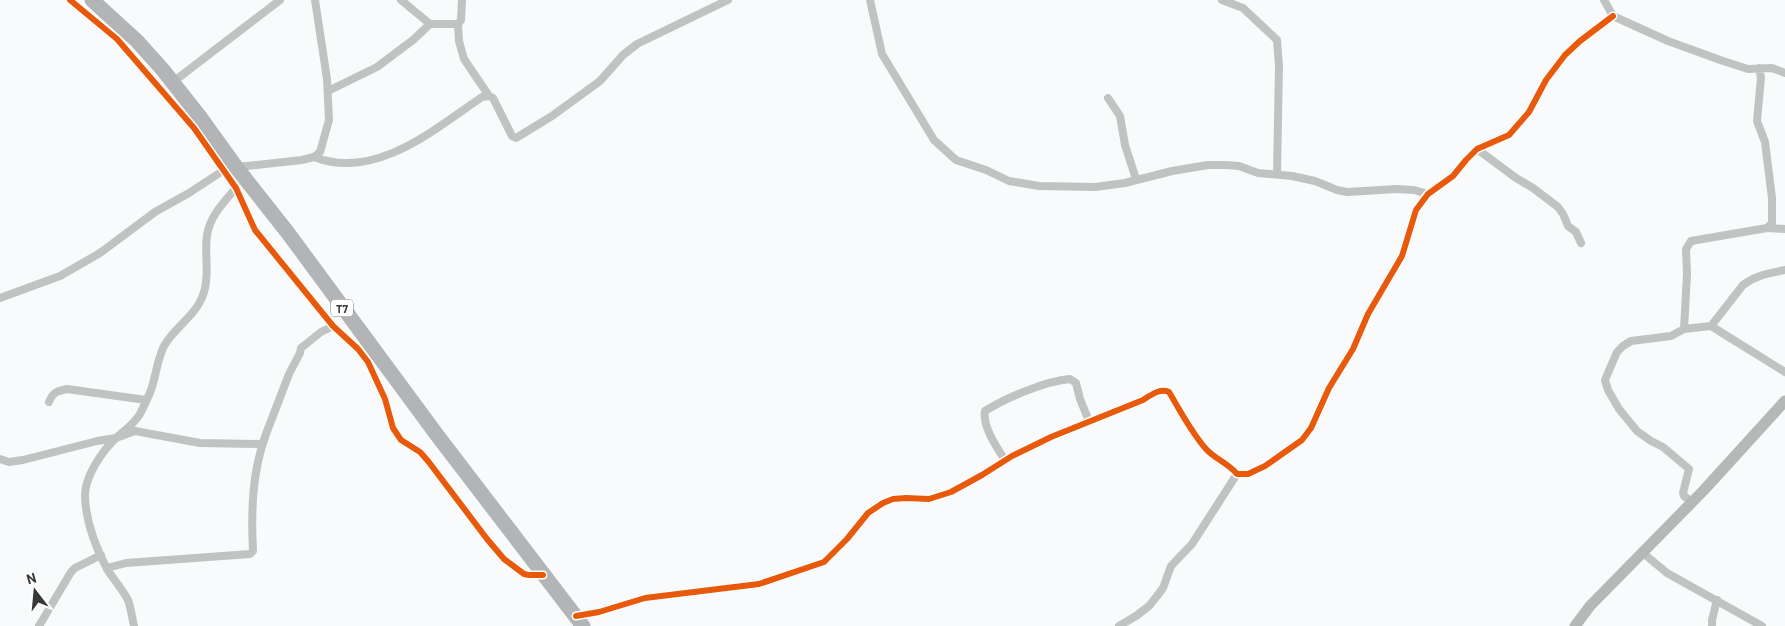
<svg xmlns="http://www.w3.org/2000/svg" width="1785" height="626" font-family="Barlow,sans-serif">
  <rect width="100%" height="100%" fill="#f8fafc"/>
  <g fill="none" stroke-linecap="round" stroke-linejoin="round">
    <!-- street -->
    <path stroke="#c1c2c2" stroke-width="8" d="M 70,0 L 117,39 L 194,128 L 236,188 L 255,230 L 333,326 L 358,349 L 368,362 L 385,399 L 393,428 L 401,440 L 420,452 L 428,461 L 487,539 L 504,559 L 524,574 L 529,575 L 543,575
      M 401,0 L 430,24 L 458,24
      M 462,0 L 461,20 L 458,24 L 459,41 L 464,59 L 489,96
      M 870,0 L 882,54 L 934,140 L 956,160 L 986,170 L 1009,181 L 1039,186 L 1095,187 L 1125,183 L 1172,171 L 1208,165 L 1226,165 L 1239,166 L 1258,173 L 1292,176 L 1315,181 L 1337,190 L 1347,192 L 1397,189 L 1414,190 L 1428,194
      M 1222,0 L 1243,8 L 1277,40 L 1279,66 L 1277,174
      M 1604,0 L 1613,16 L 1668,41 L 1723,61 L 1748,69 L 1772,68 L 1785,73
      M 1759,68 L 1761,78 L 1757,121 L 1765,142 L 1772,198 L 1772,223 L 1767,228
      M 173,82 L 280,0
      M 328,91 L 377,67 L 413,40 L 430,24
      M 1108,98 L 1120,116 L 1125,145 L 1136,179
      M 1477,149 L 1516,178 L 1533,188 L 1558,207 L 1563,214 L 1568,226 L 1576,232 L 1581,243
      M 314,157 C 375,181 435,129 482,97 L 489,96 L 493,98 L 512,136 L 516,138 L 552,116 L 600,81 L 623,55 L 637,44 L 728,0
      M 237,167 L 302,160 L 314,157 L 320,152 L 329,120 L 327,79 L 315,0
      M 0,298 L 60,276 L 100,253 L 155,212 L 189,193 L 224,170
      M 1711,326 L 1785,372
      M 1684,329 L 1687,274 L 1686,249 L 1691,241 L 1767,228 L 1785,229
      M 49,402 C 53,392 57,391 67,389 L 146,400
      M 0,459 L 9,462 L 23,460 L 97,441 L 116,438 L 135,431 L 200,443 L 262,444
      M 1005,460 C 997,448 982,426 985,411 C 1006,398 1045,381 1070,379 L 1076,383 L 1080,399 L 1089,421
      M 1692,502 L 1684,496 L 1683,493 L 1689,469 L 1663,447 L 1651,441 L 1637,431 L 1619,409 L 1608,390 L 1605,380 L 1617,352 L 1623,346 L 1631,341 L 1671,336 L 1684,329 L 1711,326 L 1743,285 C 1756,275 1770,273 1785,270
      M 1643,553 L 1667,573 L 1762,626
      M 107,568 L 126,563 L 250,554 L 253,551 C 251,512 252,472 266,434 L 289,374 L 300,353 L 301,348 L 321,332 L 333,326
      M 576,616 L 599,612 L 645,598 L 759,584 L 824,562 L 847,539 L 868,513 L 883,503 L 893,499 L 906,498 L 929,499 L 951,492 L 982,475 L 1012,456 L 1051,437 L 1143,400 C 1151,395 1160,388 1169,392 C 1181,412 1191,432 1206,449 C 1215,459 1228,463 1237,474 L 1248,474 L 1265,466 L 1302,440 L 1311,428 L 1329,388 L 1353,349 L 1368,314 L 1402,256 L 1416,210 L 1428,194 L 1453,176 L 1466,160 L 1477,149 L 1509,135 L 1529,112 L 1546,80 L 1565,55 L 1580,41 L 1613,16
      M 39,626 L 71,572 L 75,568 L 101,555
      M 134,626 C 132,618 131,608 128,600 C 122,589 114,580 107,569 C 96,548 86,521 85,497 C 84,477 103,450 116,438 C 125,430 134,424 140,414 C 144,406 148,398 151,390 C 156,376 157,360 164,346 C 175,326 197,316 204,292 C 210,273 204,254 207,236 C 209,217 224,202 236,188
      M 1119,626 L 1136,616 L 1149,606 L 1157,596 L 1163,588 L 1171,566 L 1192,544 L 1237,474
      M 1712,626 L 1712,620 L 1717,600"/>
    <!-- secondary -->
    <path stroke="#b6b7b7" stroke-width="11" d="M 1575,626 L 1590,606 L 1704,490 L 1785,401"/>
    <!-- highway -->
    <path stroke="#b3b4b5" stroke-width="15" d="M 92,0 L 137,41 L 163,70 L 200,117 L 236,167 L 288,233 L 437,435 L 583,626"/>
    <defs>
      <path id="cycleway" d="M 70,0 L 117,39 L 194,128 L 236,188 L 255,230 L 333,326 L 358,349 L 368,362 L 385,399 L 393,428 L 401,440 L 420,452 L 428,461 L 487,539 L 504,559 L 524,574 L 529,575 L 543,575
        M 576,616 L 599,612 L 645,598 L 759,584 L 824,562 L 847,539 L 868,513 L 883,503 L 893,499 L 906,498 L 929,499 L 951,492 L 982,475 L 1012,456 L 1051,437 L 1143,400 C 1151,395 1160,388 1169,392 C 1181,412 1191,432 1206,449 C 1215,459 1228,463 1237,474 L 1248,474 L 1265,466 L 1302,440 L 1311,428 L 1329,388 L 1353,349 L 1368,314 L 1402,256 L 1416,210 L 1428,194 L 1453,176 L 1466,160 L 1477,149 L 1509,135 L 1529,112 L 1546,80 L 1565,55 L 1580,41 L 1613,16"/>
    </defs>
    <!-- cycleway casing -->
    <use href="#cycleway" stroke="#fff" stroke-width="9"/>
    <!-- cycleway -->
    <use href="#cycleway" stroke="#e8590c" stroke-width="6"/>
  </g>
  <g text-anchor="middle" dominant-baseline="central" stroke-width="4" stroke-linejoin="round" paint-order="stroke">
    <!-- shield labels -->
    <rect fill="#fff" stroke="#727474" stroke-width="1" x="331" y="299.5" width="22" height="17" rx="4"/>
    <g font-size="11" font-weight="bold" fill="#363839">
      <text x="342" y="308">T7</text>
    </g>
  </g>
  <!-- north arrow -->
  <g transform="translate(35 591) rotate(344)" stroke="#ffffff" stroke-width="4" paint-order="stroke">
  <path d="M0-4L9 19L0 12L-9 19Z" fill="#363839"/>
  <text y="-8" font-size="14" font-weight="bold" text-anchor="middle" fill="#363839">N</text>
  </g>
</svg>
